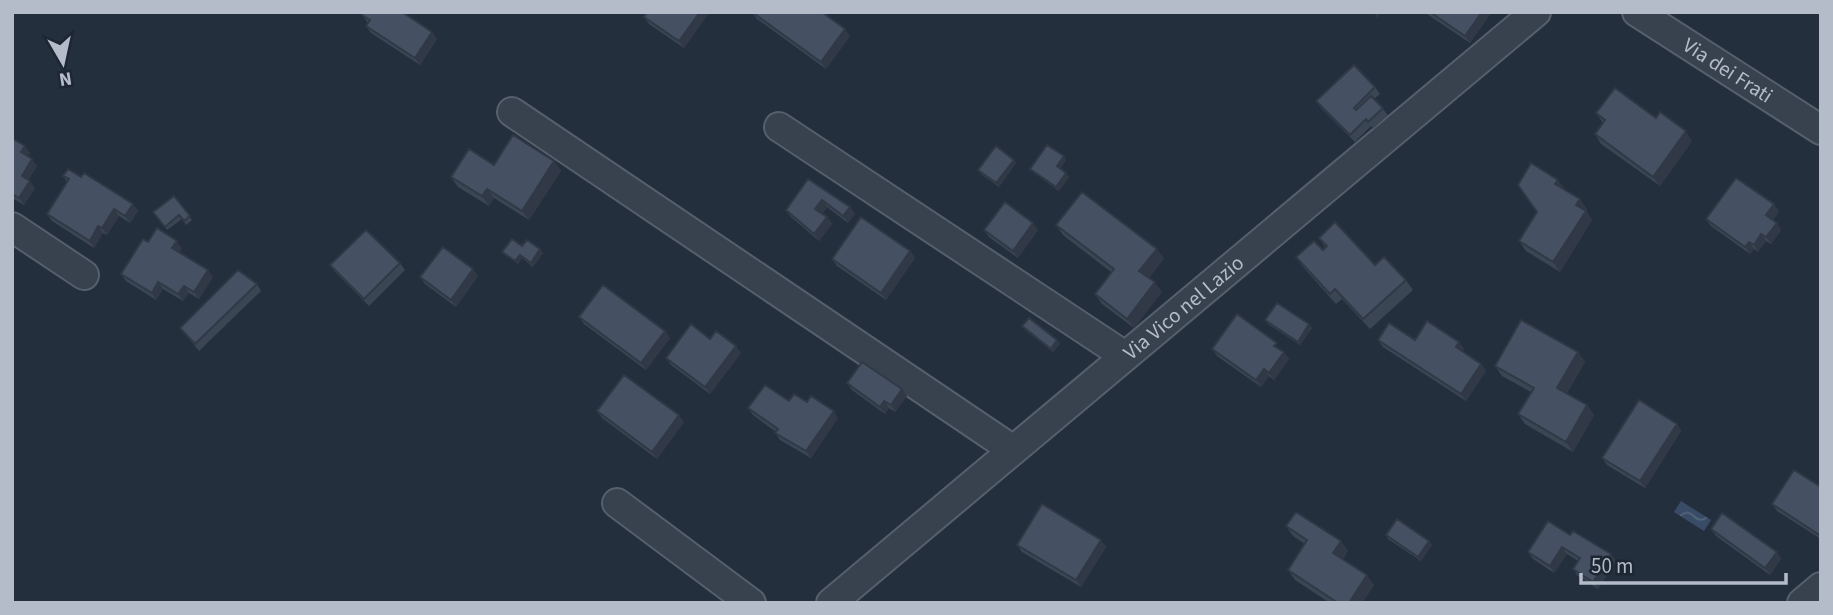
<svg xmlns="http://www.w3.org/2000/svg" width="1833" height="615" font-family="'Source Sans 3',sans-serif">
  <defs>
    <pattern id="water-waves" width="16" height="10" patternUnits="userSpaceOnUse" patternTransform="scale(1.75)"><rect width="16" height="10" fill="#394c67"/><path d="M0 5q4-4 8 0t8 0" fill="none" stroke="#53647b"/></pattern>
  </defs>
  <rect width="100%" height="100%" fill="#242f3e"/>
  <!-- water -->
  <path fill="url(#water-waves)" d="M 1681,501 L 1711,520 L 1704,531 L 1674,512 Z"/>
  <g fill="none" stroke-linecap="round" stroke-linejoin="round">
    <defs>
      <g id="minor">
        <path id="s1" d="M 1637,12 L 1821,130"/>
        <path d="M 512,112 L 1013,450"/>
        <path d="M 779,127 L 1125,356"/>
        <path d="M 12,227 L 84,275"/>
        <path d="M 617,503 L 751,603"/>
        <path id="s2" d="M 831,603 L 1536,12"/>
        <path d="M 1802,603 L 1821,587"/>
      </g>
    </defs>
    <!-- minor casing -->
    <use href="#minor" stroke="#565f6c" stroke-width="32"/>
    <!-- minor -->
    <use href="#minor" stroke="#38414e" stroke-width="28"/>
  </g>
  <!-- wall -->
  <path fill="#3b4654" d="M 647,12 L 707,12 L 708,14 L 684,48 L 649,24 L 644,17 Z
    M 752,12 L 850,36 L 826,69 L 757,19 Z
    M 1424,12 L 1490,12 L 1491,13 L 1470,43 Z
    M 362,15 L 437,39 L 420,65 L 371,33 L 366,26 L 368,23 Z
    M 1375,87 L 1380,94 L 1374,99 L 1388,115 L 1373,129 L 1371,126 L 1355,142 L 1321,108 L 1316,101 Z
    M 1596,113 L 1656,118 L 1692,141 L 1660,186 L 1601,144 L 1595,134 L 1603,123 Z
    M 12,138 L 30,153 L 27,156 L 37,166 L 28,180 L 35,188 L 24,205 L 12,198 Z
    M 1066,160 L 1060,169 L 1066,173 L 1069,177 L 1059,191 L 1033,172 L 1030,169 Z
    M 554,161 L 561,171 L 529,220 L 494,198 L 489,206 L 458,187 L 451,177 Z
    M 1016,163 L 999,187 L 981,174 L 978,170 Z
    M 63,176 L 81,177 L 133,204 L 138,211 L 130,223 L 119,216 L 107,235 L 103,233 L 94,248 L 52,221 L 47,214 L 67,182 Z
    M 808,179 L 850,207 L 855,214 L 848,223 L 827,207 L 822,214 L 827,217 L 832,224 L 819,241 L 791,217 L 786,210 Z
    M 1565,190 L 1587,209 L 1586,211 L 1592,220 L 1560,272 L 1526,251 L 1519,241 Z
    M 174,196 L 192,220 L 186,225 L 182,219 L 167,230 L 153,212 Z
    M 1779,211 L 1773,220 L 1777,223 L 1781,230 L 1771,244 L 1766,241 L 1758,252 L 1754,249 L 1750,254 L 1711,226 L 1706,219 Z
    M 1056,225 L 1164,258 L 1149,278 L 1162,292 L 1134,328 L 1102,304 L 1095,294 L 1111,272 L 1063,235 Z
    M 984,230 L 1038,230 L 1018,258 L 989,237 Z
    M 1319,238 L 1406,280 L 1413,290 L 1370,329 L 1342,299 L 1336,304 L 1303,267 L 1296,257 L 1323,250 L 1325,247 Z
    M 148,242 L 182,248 L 179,252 L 208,270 L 213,277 L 199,299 L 189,293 L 183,301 L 163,289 L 156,300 L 126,281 L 121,274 Z
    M 522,246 L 543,253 L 533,267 L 522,258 L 518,264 L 505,255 L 502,252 Z
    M 910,251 L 915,258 L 886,300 L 837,266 L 832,259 Z
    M 400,263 L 405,270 L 369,306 L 335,272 L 330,265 Z
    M 478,276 L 456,307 L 425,284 L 420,277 Z
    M 257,284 L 261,291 L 199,351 L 180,328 Z
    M 579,317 L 665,331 L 670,338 L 646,370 L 584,324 Z
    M 1265,320 L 1309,324 L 1312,328 L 1300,345 L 1268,324 Z
    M 1022,326 L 1057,340 L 1060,344 L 1053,352 L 1025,330 Z
    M 710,339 L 741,353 L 710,394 L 671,365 L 666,358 Z
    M 1378,340 L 1415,340 L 1459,342 L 1464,349 L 1462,352 L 1481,364 L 1486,371 L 1466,401 L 1383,347 Z
    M 1212,349 L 1282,350 L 1281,350 L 1289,359 L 1274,380 L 1269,376 L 1261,387 L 1217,356 Z
    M 1578,352 L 1585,362 L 1567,393 L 1587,405 L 1594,415 L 1573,452 L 1525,424 L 1518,414 L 1531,392 L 1502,376 L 1495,366 Z
    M 847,383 L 902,389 L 907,396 L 895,412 L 889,408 L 885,414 L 852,390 Z
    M 789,401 L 807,402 L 838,418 L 811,458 L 780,440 L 775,433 L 776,432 L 753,415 L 748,408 Z
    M 597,411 L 684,422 L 657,459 L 602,418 Z
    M 1677,424 L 1681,431 L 1645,488 L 1607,465 L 1602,458 Z
    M 1821,487 L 1821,539 L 1777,511 L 1772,504 Z
    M 1286,526 L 1341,541 L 1348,551 L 1343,559 L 1374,585 L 1362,603 L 1330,603 L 1295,580 L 1288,570 L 1305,544 L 1293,536 Z
    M 1711,529 L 1777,552 L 1781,559 L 1770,575 L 1716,536 Z
    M 1386,535 L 1432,545 L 1421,561 L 1388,539 Z
    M 1570,535 L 1611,554 L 1616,561 L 1598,589 L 1578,576 L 1573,569 L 1578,561 L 1567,554 L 1554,573 L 1533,559 L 1528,552 Z
    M 1101,540 L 1106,547 L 1081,587 L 1022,552 L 1017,545 Z"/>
  <!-- shaded-wall -->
  <path fill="#303945" d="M 700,12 L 707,12 L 708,14 L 684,48 L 679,41 Z
    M 1376,12 L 1381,12 L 1377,18 L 1375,14 Z
    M 1482,12 L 1491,13 L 1470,43 L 1465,36 Z
    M 845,29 L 850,36 L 826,69 L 821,62 Z
    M 432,32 L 437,39 L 420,65 L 415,58 Z
    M 1686,131 L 1692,141 L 1660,186 L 1653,177 Z
    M 25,146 L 30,153 L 25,159 L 21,152 Z
    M 1064,156 L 1066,160 L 1059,170 L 1057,166 Z
    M 32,159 L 37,166 L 27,183 L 22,176 Z
    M 1014,160 L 1016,163 L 999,187 L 996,183 Z
    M 554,161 L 561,171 L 529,220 L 522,211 Z
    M 1066,173 L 1069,177 L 1059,191 L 1056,187 Z
    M 1558,180 L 1565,189 L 1555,184 Z
    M 30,181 L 35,188 L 24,205 L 19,198 Z
    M 487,189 L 494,198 L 489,206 L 482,196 Z
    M 1580,199 L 1587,209 L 1586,211 L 1592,220 L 1560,272 L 1553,262 L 1576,205 Z
    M 822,200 L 827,207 L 820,216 L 815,209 Z
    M 133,204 L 138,211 L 130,223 L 125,216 Z
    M 1774,204 L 1779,211 L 1771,222 L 1766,215 Z
    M 850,207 L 855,214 L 848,223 L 843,216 Z
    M 114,209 L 119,216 L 107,235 L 102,228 Z
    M 827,217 L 832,224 L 819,241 L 814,234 Z
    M 1033,223 L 1038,230 L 1018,258 L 1013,251 Z
    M 1777,223 L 1781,230 L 1771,244 L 1766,237 Z
    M 98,226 L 103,233 L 94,248 L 90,241 Z
    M 1761,234 L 1766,241 L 1758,252 L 1754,245 Z
    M 177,241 L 182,248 L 177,255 L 172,248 Z
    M 1749,242 L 1754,249 L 1750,254 L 1745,247 Z
    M 540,249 L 543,253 L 533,267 L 531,263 Z
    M 1157,249 L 1164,258 L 1146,281 L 1139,271 Z
    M 910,251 L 915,258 L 886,300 L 881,293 Z
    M 520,255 L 522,258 L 518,264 L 515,261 Z
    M 473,269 L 478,276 L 456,307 L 451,300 Z
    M 208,270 L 213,277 L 199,299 L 194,292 Z
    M 158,282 L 163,289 L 156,300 L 152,293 Z
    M 1155,282 L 1162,292 L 1134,328 L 1127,319 Z
    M 184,286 L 189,293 L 183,301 L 178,294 Z
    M 1309,324 L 1312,328 L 1300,345 L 1298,342 Z
    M 665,331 L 670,338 L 646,370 L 641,363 Z
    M 1057,340 L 1060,344 L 1053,352 L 1051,349 Z
    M 1459,342 L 1464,349 L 1460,354 L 1456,347 Z
    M 736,346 L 741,353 L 710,394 L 705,387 Z
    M 1284,352 L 1289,359 L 1274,380 L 1269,373 Z
    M 1578,352 L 1585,362 L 1564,398 L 1557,388 Z
    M 1481,364 L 1486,371 L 1466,401 L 1461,394 Z
    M 1264,369 L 1269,376 L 1261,387 L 1256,380 Z
    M 902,389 L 907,396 L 895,412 L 891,405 Z
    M 884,401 L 889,408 L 885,414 L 880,407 Z
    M 1587,405 L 1594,415 L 1573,452 L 1566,442 Z
    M 834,411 L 838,418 L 811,458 L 806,451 Z
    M 679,415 L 684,422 L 657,459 L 652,452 Z
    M 1677,424 L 1681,431 L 1645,488 L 1640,481 Z
    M 1101,540 L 1106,547 L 1081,587 L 1076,580 Z
    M 1341,541 L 1348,551 L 1340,563 L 1333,553 Z
    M 1429,541 L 1432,545 L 1421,561 L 1418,557 Z
    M 1562,547 L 1567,554 L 1554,573 L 1550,566 Z
    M 1777,552 L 1781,559 L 1770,575 L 1765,568 Z
    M 1611,554 L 1616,561 L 1598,589 L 1593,582 Z
    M 1367,575 L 1374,585 L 1362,603 L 1349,603 Z"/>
  <!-- building -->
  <path fill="#455162" stroke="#303945" stroke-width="2" d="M 364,12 L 402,12 L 432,32 L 415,58 L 366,26 L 370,20 L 362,15 Z
    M 647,12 L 700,12 L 679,41 L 644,17 Z
    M 752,12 L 822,12 L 845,29 L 821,62 Z
    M 1430,12 L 1482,12 L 1465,36 Z
    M 1354,65 L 1375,87 L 1354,108 L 1356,110 L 1371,96 L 1383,108 L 1368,122 L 1366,119 L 1350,135 L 1316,101 Z
    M 1615,88 L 1656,118 L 1660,112 L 1686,131 L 1653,177 L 1595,134 L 1605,120 L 1596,113 Z
    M 513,135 L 554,161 L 522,211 L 487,189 L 482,196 L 451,177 L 469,149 L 494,165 Z
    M 12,138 L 25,146 L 21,152 L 32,159 L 22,176 L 30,181 L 19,198 L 12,194 Z
    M 1047,145 L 1064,156 L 1057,166 L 1066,173 L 1056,187 L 1030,169 Z
    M 996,146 L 1014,160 L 996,183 L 978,170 Z
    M 1531,163 L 1558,180 L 1555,184 L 1580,199 L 1576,205 L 1586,211 L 1553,262 L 1519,241 L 1537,212 L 1518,185 Z
    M 68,169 L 81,177 L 84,173 L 133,204 L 125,216 L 114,209 L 102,228 L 98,226 L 90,241 L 47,214 L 69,179 L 63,176 Z
    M 1736,178 L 1774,204 L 1766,215 L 1777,223 L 1766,237 L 1761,234 L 1754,245 L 1749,242 L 1745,247 L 1706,219 Z
    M 808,179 L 850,207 L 843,216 L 822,200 L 815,209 L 827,217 L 814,234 L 786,210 Z
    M 1082,192 L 1157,249 L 1139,271 L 1155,282 L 1127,319 L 1095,294 L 1114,269 L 1056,225 Z
    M 174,196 L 190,216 L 184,221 L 179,215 L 165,227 L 153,212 Z
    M 1005,202 L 1033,223 L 1013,251 L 984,230 Z
    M 861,217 L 910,251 L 881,293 L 832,259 Z
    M 1335,222 L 1375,265 L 1384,257 L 1406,280 L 1363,319 L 1335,289 L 1330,294 L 1296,257 L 1314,241 L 1323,250 L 1327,246 L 1319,238 Z
    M 157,228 L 177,241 L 172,248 L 208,270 L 194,292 L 184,286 L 178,294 L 158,282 L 152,293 L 121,274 L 143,239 L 148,242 Z
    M 366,230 L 400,263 L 364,299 L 330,265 Z
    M 512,239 L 522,246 L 527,240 L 540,249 L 531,263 L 520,255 L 515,261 L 502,252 Z
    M 443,247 L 473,269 L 451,300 L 420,277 Z
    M 238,270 L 257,284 L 195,344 L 180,328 Z
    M 603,285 L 665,331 L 641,363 L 579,317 Z
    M 1277,303 L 1309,324 L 1298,342 L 1265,320 Z
    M 1237,314 L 1277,343 L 1274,346 L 1284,352 L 1269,373 L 1264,369 L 1256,380 L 1212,349 Z
    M 1029,318 L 1057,340 L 1051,349 L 1022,326 Z
    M 1521,320 L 1578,352 L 1557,388 L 1587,405 L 1566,442 L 1518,414 L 1534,388 L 1495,366 Z
    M 1427,321 L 1459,342 L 1456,347 L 1481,364 L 1461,394 L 1378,340 L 1389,323 L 1415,340 Z
    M 691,324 L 710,339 L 716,331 L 736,346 L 705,387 L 666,358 Z
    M 862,362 L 902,389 L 891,405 L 884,401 L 880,407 L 847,383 Z
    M 624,375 L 679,415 L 652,452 L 597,411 Z
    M 765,385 L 789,401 L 794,394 L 807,402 L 811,396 L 834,411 L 806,451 L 775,433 L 778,429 L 748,408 Z
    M 1639,400 L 1677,424 L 1640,481 L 1602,458 Z
    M 1794,470 L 1821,487 L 1821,536 L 1772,504 Z
    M 1042,504 L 1101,540 L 1076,580 L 1017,545 Z
    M 1296,512 L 1341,541 L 1333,553 L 1367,575 L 1349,603 L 1338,603 L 1288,570 L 1307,540 L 1286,526 Z
    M 1722,513 L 1777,552 L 1765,568 L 1711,529 Z
    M 1397,519 L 1429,541 L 1418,557 L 1386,535 Z
    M 1548,521 L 1570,535 L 1573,531 L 1611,554 L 1593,582 L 1573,569 L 1580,558 L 1562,547 L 1550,566 L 1528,552 Z"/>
  <g text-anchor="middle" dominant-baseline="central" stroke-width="5" stroke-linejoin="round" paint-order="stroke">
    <!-- street labels -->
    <g font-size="21" fill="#b4bcc9" stroke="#1d2633">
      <text stroke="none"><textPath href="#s1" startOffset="108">Via dei Frati</textPath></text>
      <text stroke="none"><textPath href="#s2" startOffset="460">Via Vico nel Lazio</textPath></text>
    </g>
  </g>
  <!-- border -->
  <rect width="1833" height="615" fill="none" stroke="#b4bcc9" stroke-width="28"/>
  <!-- north arrow -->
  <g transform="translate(63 63) rotate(171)" stroke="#1d2633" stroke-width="5" paint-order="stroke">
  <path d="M0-5L12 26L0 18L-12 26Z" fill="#b4bcc9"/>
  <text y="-10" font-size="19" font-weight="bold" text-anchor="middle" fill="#b4bcc9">N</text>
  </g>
  <!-- scale -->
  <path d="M1581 573v10h205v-10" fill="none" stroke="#b4bcc9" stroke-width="3.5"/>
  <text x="1591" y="573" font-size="21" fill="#b4bcc9" stroke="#1d2633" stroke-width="5" paint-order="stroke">50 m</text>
</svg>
